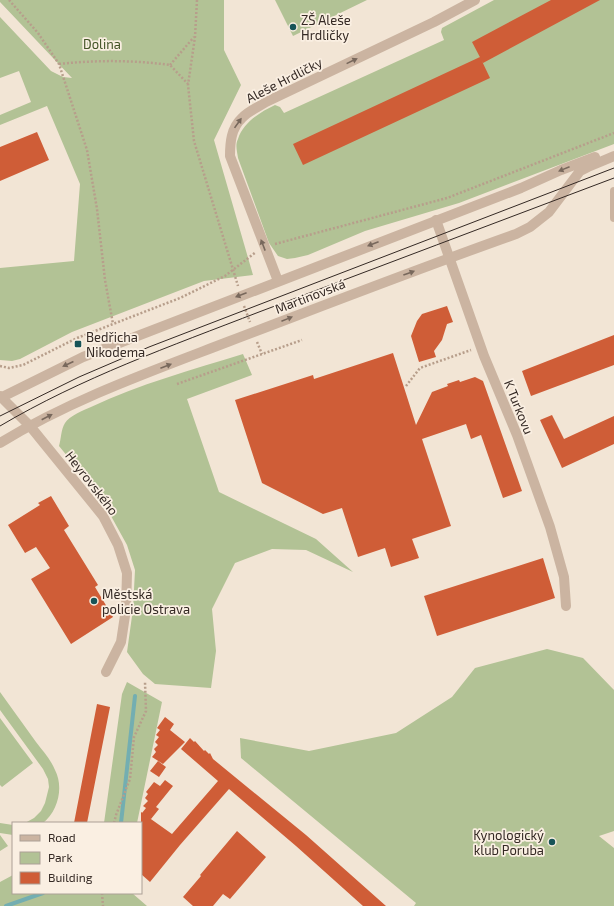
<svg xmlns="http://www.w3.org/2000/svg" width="614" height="906" font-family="'Exo 2',sans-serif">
  <rect width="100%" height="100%" fill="#f2e5d5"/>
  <!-- green -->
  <path fill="#b2c295" d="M 0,0 L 224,0 L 224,50 L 241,85 L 214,140 L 253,275 L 204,281 L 72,332 L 20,359 L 12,361 L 0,360 L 0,268 L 74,261 L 80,184 L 47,106 L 0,125 L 0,115 L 31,102 L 19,71 L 0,78 L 0,17 L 51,71 L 63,77 L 72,78 L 0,2 Z
    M 275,0 L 367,0 L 293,36 Z
    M 494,0 L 614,0 L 614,144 L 459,203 L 365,231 L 308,255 L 295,258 L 287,259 L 278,256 L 269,243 L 238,158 C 237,151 235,145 238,139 C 243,123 260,112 275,105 L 280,107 L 284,113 L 444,40 L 441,32 L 442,28 Z
    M 243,354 L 252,375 L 187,399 L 219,492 L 316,539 L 353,572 L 306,550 L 272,549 L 235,563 L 212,609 L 216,651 L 211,688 L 155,684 L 143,674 L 127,652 L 133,609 L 135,570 L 127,545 L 100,496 L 59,446 C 61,440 61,429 65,423 C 69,416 84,410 91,407 C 140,384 191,370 243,354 Z
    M 547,649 L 583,658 L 614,690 L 614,831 L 599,836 L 614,848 L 614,906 L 414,906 L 416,903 L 241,758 L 240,738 L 309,751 L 396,733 L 452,697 L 475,668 Z
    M 127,682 L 162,702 L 137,823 L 104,823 L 122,694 Z
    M 0,692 C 12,709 24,725 36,742 C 43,751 51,760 55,770 C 64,787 58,811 43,823 L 25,823 L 34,818 L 41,811 L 45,803 L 49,787 L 48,779 L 43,769 L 0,710 Z
    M 0,718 L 33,763 L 2,787 L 0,785 Z
    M 0,823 L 13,825 L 13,835 L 0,833 Z
    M 0,835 L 8,846 L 0,851 Z
    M 13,875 L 13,893 L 132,893 L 147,906 L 0,906 L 0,882 Z"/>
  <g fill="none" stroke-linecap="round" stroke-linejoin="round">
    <!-- stream -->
    <path stroke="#73aeb1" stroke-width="4" d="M 121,823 L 135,696
      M 6,906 L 43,893"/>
  </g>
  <!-- building -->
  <path fill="#cf5d37" d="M 551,0 L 600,0 L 483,63 L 472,42 Z
    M 480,57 L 490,78 L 303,165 L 293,144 Z
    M 37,132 L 49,160 L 0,181 L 0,147 Z
    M 447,306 L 453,322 L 447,324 L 442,340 L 434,351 L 436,357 L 419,362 L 411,336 L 417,321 L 422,314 Z
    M 614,335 L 614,365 L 531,396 L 522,371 Z
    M 393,353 L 416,425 L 432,392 L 448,386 L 447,384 L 459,380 L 460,382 L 475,377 L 483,381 L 522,491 L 503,498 L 481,435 L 471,439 L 466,424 L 422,439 L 451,526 L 412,539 L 419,558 L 391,567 L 385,548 L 358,557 L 342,508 L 323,514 L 262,483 L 235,400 L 313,375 L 314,379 Z
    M 552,415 L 564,439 L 614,416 L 614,444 L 562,468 L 540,420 Z
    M 51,496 L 69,526 L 64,530 L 98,585 L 95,587 L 113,617 L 71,644 L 31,579 L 50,568 L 36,547 L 25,553 L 8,525 L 40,505 L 38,503 Z
    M 543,558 L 555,598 L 437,636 L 424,596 Z
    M 97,704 L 110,707 L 100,757 L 87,823 L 74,823 Z
    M 165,717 L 174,724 L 170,730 L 185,742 L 163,764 L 152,757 L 156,752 L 154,749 L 158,745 L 155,742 L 159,737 L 156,735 L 160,730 L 157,728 Z
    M 190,738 L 194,742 L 195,741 L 204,751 L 205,750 L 209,754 L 210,753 L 213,759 L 306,835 L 386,906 L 363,906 L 296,846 L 229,789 L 180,845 L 150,882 L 141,874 L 141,812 L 172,834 L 218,781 L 181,749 Z
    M 158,761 L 166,767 L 159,777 L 150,771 Z
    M 165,780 L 173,786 L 156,807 L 159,809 L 151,819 L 142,813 L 146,808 L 143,806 L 148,801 L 145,798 L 148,794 L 146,792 L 154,782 L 160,786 Z
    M 237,831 L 266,857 L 230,899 L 223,894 L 213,906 L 193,906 L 183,897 L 201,876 L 200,875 Z"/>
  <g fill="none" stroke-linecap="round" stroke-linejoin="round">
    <!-- path -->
    <path stroke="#b79e8b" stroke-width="2.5" stroke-dasharray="2 2" stroke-linecap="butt" d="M 9,0 L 38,33 L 59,64 L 87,150 L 97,209 L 105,280 L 113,324
      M 197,0 L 195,37 L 188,85 L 194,141 L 238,286
      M 59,64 C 96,60 133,60 170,65 L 188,84
      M 170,65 L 194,37
      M 275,244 L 447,198 L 614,133
      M 244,306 L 250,322
      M 257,342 L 262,354
      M 0,366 L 9,368 L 23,365 L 77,338 L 180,298 L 225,276 L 256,252
      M 177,384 L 302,340
      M 406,386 L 420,368 L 471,350
      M 114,823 L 116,815 L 130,779 L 134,737 L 146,711 L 145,682
      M 102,893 L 103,906"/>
    <!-- service -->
    <path stroke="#cbb4a1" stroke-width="8" d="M 614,191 L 614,218"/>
    <!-- minor -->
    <path stroke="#cbb4a1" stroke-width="10" d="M 436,220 L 484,356 L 517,435 L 550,527 L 564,577 L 566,606
      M 278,281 L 230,156 C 230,143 231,128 242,118 C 248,111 259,107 266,102 L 434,22 L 475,0
      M 0,396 L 30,426 L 103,516 L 118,545 L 127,573 L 126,609 L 121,642 L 106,672"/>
    <!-- tertiary -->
    <path stroke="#cbb4a1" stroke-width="10" d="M 0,398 L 83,357 L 521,188 L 561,170 L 595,157
      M 0,443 C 72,399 152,371 230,341 C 325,305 420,268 516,234 L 530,227 L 549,212 L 580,171 L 588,167 L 614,156"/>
    <!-- tram -->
    <path stroke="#342924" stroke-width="1" d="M 0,416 L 79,377 L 149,347 L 614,168
      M 0,426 C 81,378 171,346 259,312 C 377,267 496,223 614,178"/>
  </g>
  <!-- one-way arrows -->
  <defs><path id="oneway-solid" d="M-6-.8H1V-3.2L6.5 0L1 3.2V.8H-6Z"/></defs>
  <g fill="#78685c">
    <use href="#oneway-solid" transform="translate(352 61) rotate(-26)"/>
    <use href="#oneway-solid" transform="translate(238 123) rotate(-55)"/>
    <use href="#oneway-solid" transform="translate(564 169) rotate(158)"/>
    <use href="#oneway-solid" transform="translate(373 244) rotate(159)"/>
    <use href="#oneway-solid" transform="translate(263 245) rotate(-111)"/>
    <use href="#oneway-solid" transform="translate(409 273) rotate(-20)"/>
    <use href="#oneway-solid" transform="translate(241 295) rotate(159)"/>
    <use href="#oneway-solid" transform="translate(287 319) rotate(-22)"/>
    <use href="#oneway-solid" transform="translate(68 364) rotate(155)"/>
    <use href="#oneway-solid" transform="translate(166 366) rotate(-21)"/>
    <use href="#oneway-solid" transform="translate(47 417) rotate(-27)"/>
  </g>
  <!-- markers -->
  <g fill="#175458" stroke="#faefe2" stroke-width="1.5">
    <circle cx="293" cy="27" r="4"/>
    <rect x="74" y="340" width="8" height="8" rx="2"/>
    <circle cx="94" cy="601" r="4"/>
    <circle cx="552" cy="842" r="4"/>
  </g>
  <g text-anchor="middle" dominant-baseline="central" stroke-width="3.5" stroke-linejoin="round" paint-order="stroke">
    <!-- poi labels -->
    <g font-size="13" fill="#342924" stroke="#faefe2" text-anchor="start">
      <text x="301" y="20">ZŠ Aleše<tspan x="301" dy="15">Hrdličky</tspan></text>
      <text x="86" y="337">Bedřicha<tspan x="86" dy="15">Nikodema</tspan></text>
      <text x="102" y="594">Městská<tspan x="102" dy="15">policie Ostrava</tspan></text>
      <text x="544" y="835" text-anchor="end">Kynologický<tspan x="544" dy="15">klub Poruba</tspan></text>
    </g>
    <!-- park labels -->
    <g font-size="13" fill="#435426" stroke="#faefe2">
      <text x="102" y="44">Dolina</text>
    </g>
    <!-- street labels -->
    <g font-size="13" fill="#342924" stroke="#faefe2">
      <text transform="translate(284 80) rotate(-27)">Aleše Hrdličky</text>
      <text transform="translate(310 296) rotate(-21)">Martinovská</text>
      <text transform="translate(519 407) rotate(68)">K Turkovu</text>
      <text transform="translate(92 483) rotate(52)">Heyrovského</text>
    </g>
  </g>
  <!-- legend -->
  <rect x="12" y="822" width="130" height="72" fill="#faefe2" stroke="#aba096"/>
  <rect x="20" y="835" width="20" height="6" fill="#cbb4a1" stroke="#aba096"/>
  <text x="48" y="842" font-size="12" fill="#342924">Road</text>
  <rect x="20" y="852" width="20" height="12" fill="#b2c295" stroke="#aba096"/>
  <text x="48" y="862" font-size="12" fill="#342924">Park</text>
  <rect x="20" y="872" width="20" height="12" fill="#cf5d37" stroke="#aba096"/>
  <text x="48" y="882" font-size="12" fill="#342924">Building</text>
</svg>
